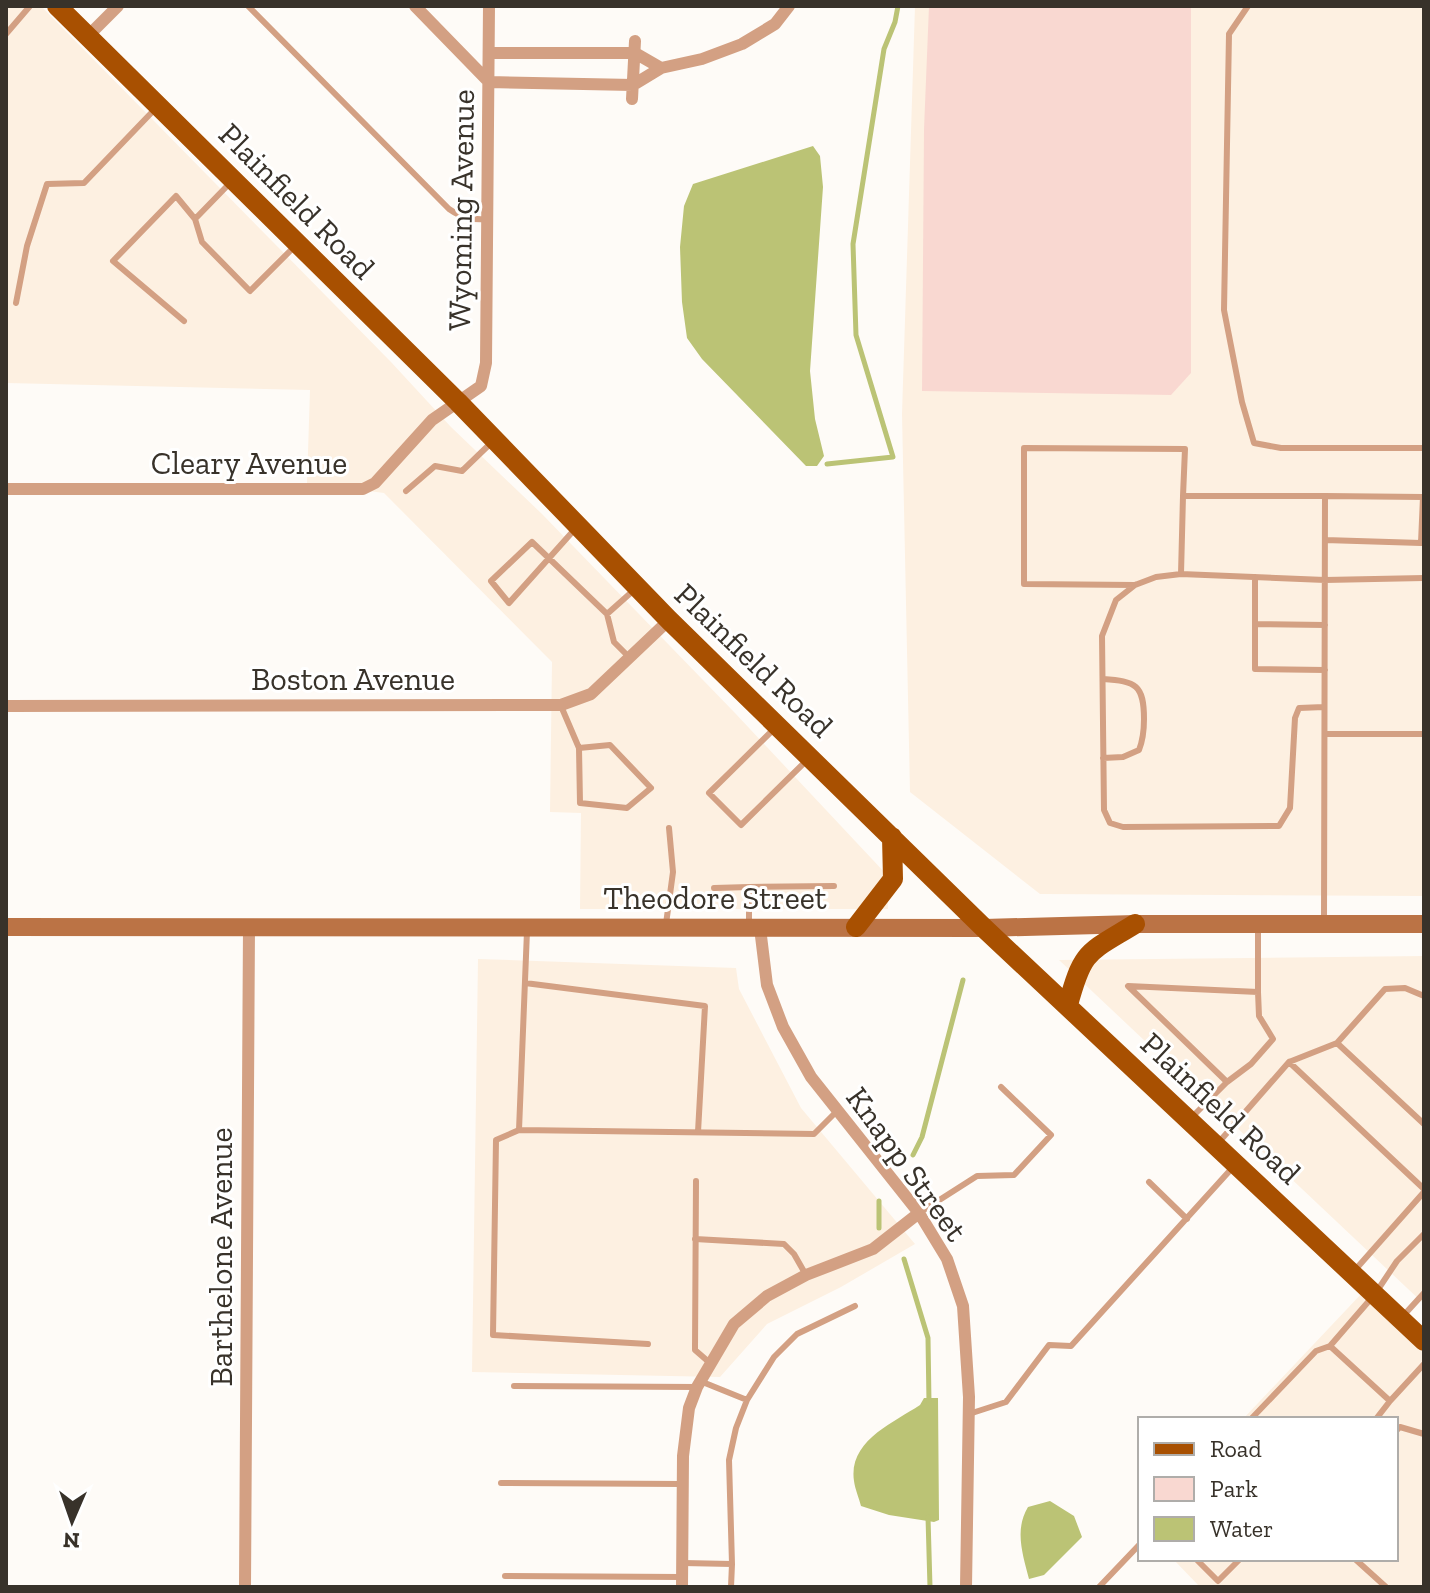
<svg xmlns="http://www.w3.org/2000/svg" width="1430" height="1593" font-family="'Zilla Slab',serif">
  <rect width="100%" height="100%" fill="#fefbf7"/>
  <!-- built -->
  <path fill="#fdf0e1" d="M 6,6 L 41,6 L 391,362 L 451,427 L 542,514 L 735,713 L 887,875 L 888,909 L 580,909 L 581,813 L 550,812 L 552,662 L 384,493 L 307,483 L 310,390 L 6,383 Z
    M 915,6 L 1424,6 L 1424,896 L 1040,894 L 910,792 L 902,414 Z
    M 1424,956 L 1424,1304 L 1059,960 Z
    M 478,959 L 736,968 L 739,989 L 801,1108 L 915,1244 L 841,1287 L 767,1324 L 720,1377 L 472,1372 Z
    M 1364,1291 L 1424,1347 L 1424,1587 L 1200,1587 L 1173,1559 L 1396,1559 L 1396,1419 L 1243,1419 Z"/>
  <!-- green -->
  <path fill="#f9d8d1" d="M 929,6 L 1191,6 L 1191,373 L 1171,395 L 922,391 L 924,129 Z"/>
  <!-- water -->
  <path fill="#bbc375" d="M 813,146 L 820,156 L 823,187 L 810,371 L 815,419 L 824,456 L 817,466 L 806,466 L 702,359 L 687,338 L 682,302 L 680,247 L 684,206 L 693,184 Z
    M 924,1398 L 938,1398 L 939,1520 L 934,1522 L 889,1515 L 861,1506 C 859,1498 855,1489 854,1481 C 848,1441 893,1423 920,1405 Z
    M 1050,1501 L 1074,1516 L 1082,1537 L 1044,1575 L 1029,1579 C 1023,1555 1014,1530 1028,1507 Z"/>
  <g fill="none" stroke-linecap="round" stroke-linejoin="round">
    <!-- stream -->
    <path stroke="#bbc375" stroke-width="5" d="M 827,464 L 893,457 L 856,335 L 853,244 L 884,49 L 895,22 L 898,6
      M 913,1155 L 922,1137 L 963,980
      M 879,1201 L 879,1228
      M 904,1259 L 928,1338 L 929,1403
      M 928,1517 L 930,1587"/>
    <!-- service -->
    <path stroke="#d3a083" stroke-width="6" d="M 248,6 L 449,209 C 462,218 472,220 487,219
      M 1248,6 L 1229,34 L 1224,310 L 1242,402 L 1254,443 L 1281,448 L 1424,448
      M 6,34 L 30,6
      M 195,219 L 202,242 L 250,291 L 295,246
      M 16,303 L 27,246 L 47,184 L 84,183 L 155,109
      M 184,321 L 113,261 L 176,196 L 195,219 L 230,183
      M 406,491 L 435,466 L 462,471 L 492,442
      M 575,529 L 509,603 L 491,581 L 532,542 L 607,614 L 634,590
      M 1325,540 L 1421,543 L 1423,497 L 1325,496
      M 1181,574 L 1183,496
      M 1255,577 L 1255,669 L 1325,670
      M 1135,585 L 1116,600 L 1102,636 L 1104,810 L 1110,823 L 1123,827 L 1279,826 L 1290,808 L 1295,718 L 1299,708 L 1324,707
      M 607,614 L 614,642 L 629,657
      M 1255,624 L 1325,625
      M 1103,679 C 1136,681 1144,685 1144,719 C 1144,731 1143,740 1139,750 L 1123,757 L 1103,758
      M 561,706 L 579,748 L 580,803 L 627,808 L 651,788 L 610,745 L 579,748
      M 775,728 L 709,793 L 741,825 L 806,761
      M 1325,734 L 1424,734
      M 749,887 L 834,886
      M 714,888 L 749,887 L 749,924
      M 1324,920 C 1324,779 1325,637 1325,496 L 1183,496 L 1185,449 L 1024,448 L 1024,584 L 1135,585 L 1156,577 L 1181,574 L 1325,580 L 1424,578
      M 666,924 L 673,872 L 669,828
      M 527,931 L 519,1130 L 814,1134 L 837,1111
      M 525,983 L 705,1006 L 698,1132
      M 1424,996 L 1405,988 L 1385,989 L 1337,1043 L 1424,1124
      M 1289,1062 L 1337,1043
      M 1227,1082 L 1251,1064 L 1273,1039 L 1259,1016 L 1258,992
      M 1191,1118 L 1227,1082 L 1128,986 L 1258,992 L 1258,927
      M 519,1130 L 496,1140 L 493,1335 L 648,1344
      M 1219,1142 L 1289,1062 L 1424,1189
      M 696,1181 L 695,1350 L 710,1363
      M 1149,1182 L 1187,1219
      M 919,1213 L 977,1176 L 1014,1175 L 1051,1135 L 1001,1087
      M 1424,1234 L 1397,1261 L 1375,1294 L 1330,1346 L 1390,1401 L 1424,1364
      M 695,1239 L 784,1244 L 794,1254 L 806,1275
      M 1355,1270 L 1424,1192
      M 1403,1316 L 1424,1293
      M 700,1381 L 747,1400 L 774,1357 L 797,1334 L 855,1306
      M 514,1386 L 697,1387
      M 969,1414 L 1006,1402 L 1049,1345 L 1071,1346 L 1234,1166
      M 1251,1419 L 1316,1351 L 1330,1346
      M 1376,1419 L 1390,1401
      M 1396,1431 L 1400,1427 L 1424,1434
      M 501,1483 L 682,1484
      M 1196,1559 L 1218,1581 L 1240,1559
      M 1355,1559 L 1386,1587
      M 683,1563 L 732,1564 L 729,1460 L 736,1428 L 747,1400
      M 505,1576 L 682,1577
      M 731,1587 L 732,1564
      M 1099,1587 L 1140,1544"/>
    <!-- minor -->
    <path stroke="#d3a083" stroke-width="12" d="M 415,6 L 489,82 L 633,85 L 661,68 L 702,59 L 742,44 L 775,24 L 789,6
      M 87,37 L 118,6
      M 489,53 L 635,53 L 661,68
      M 632,99 L 635,41
      M 6,489 L 363,489 L 375,483 L 432,420 L 481,386 L 486,363 L 489,6
      M 6,706 L 561,705 L 591,694 L 669,620
      M 760,928 L 767,985 L 783,1027 L 811,1077 L 919,1213 L 947,1259 L 963,1306 L 969,1397 L 966,1587
      M 245,1587 L 249,927
      M 682,1587 L 683,1456 L 689,1408 L 697,1387 L 734,1324 L 767,1296 L 806,1275 L 873,1249 L 919,1213"/>
    <!-- secondary -->
    <path stroke="#bb7345" stroke-width="18" d="M 6,927 L 984,928 L 1135,924 L 1424,924"/>
    <!-- primary -->
    <path stroke="#a85001" stroke-width="20" d="M 57,6 L 458,402 L 669,620 L 984,928 L 1424,1341
      M 856,927 L 893,879 L 892,837
      M 1068,1005 C 1083,949 1088,953 1135,924"/>
  </g>
  <g text-anchor="middle" dominant-baseline="central" stroke-width="6" stroke-linejoin="round" paint-order="stroke">
    <!-- street labels -->
    <g font-size="32" fill="#38322a" stroke="#fff">
      <text transform="translate(297 201) rotate(45)">Plainfield Road</text>
      <text transform="translate(461 210) rotate(-89)">Wyoming Avenue</text>
      <text x="249" y="463">Cleary Avenue</text>
      <text transform="translate(754 660) rotate(44)">Plainfield Road</text>
      <text x="353" y="679">Boston Avenue</text>
      <text x="715" y="898">Theodore Street</text>
      <text transform="translate(1221 1108) rotate(43)">Plainfield Road</text>
      <text transform="translate(907 1164) rotate(54)">Knapp Street</text>
      <text transform="translate(221 1257) rotate(-90)">Barthelone Avenue</text>
    </g>
  </g>
  <!-- border -->
  <rect width="1430" height="1593" fill="none" stroke="#38322a" stroke-width="16"/>
  <!-- legend -->
  <rect x="1138" y="1417" width="260" height="144" fill="#ffffff" stroke="#afadaa" stroke-width="2"/>
  <rect x="1154" y="1443" width="40" height="12" fill="#a85001" stroke="#afadaa" stroke-width="2"/>
  <text x="1210" y="1457" font-size="24" fill="#38322a">Road</text>
  <rect x="1154" y="1477" width="40" height="24" fill="#f9d8d1" stroke="#afadaa" stroke-width="2"/>
  <text x="1210" y="1497" font-size="24" fill="#38322a">Park</text>
  <rect x="1154" y="1517" width="40" height="24" fill="#bbc375" stroke="#afadaa" stroke-width="2"/>
  <text x="1210" y="1537" font-size="24" fill="#38322a">Water</text>
  <!-- north arrow -->
  <g transform="translate(72 1521) rotate(182)" stroke="#ffffff" stroke-width="6" paint-order="stroke">
  <path d="M0-6L14 30L0 20L-14 30Z" fill="#38322a"/>
  <text y="-12" font-size="22" font-weight="bold" text-anchor="middle" fill="#38322a">N</text>
  </g>
</svg>
